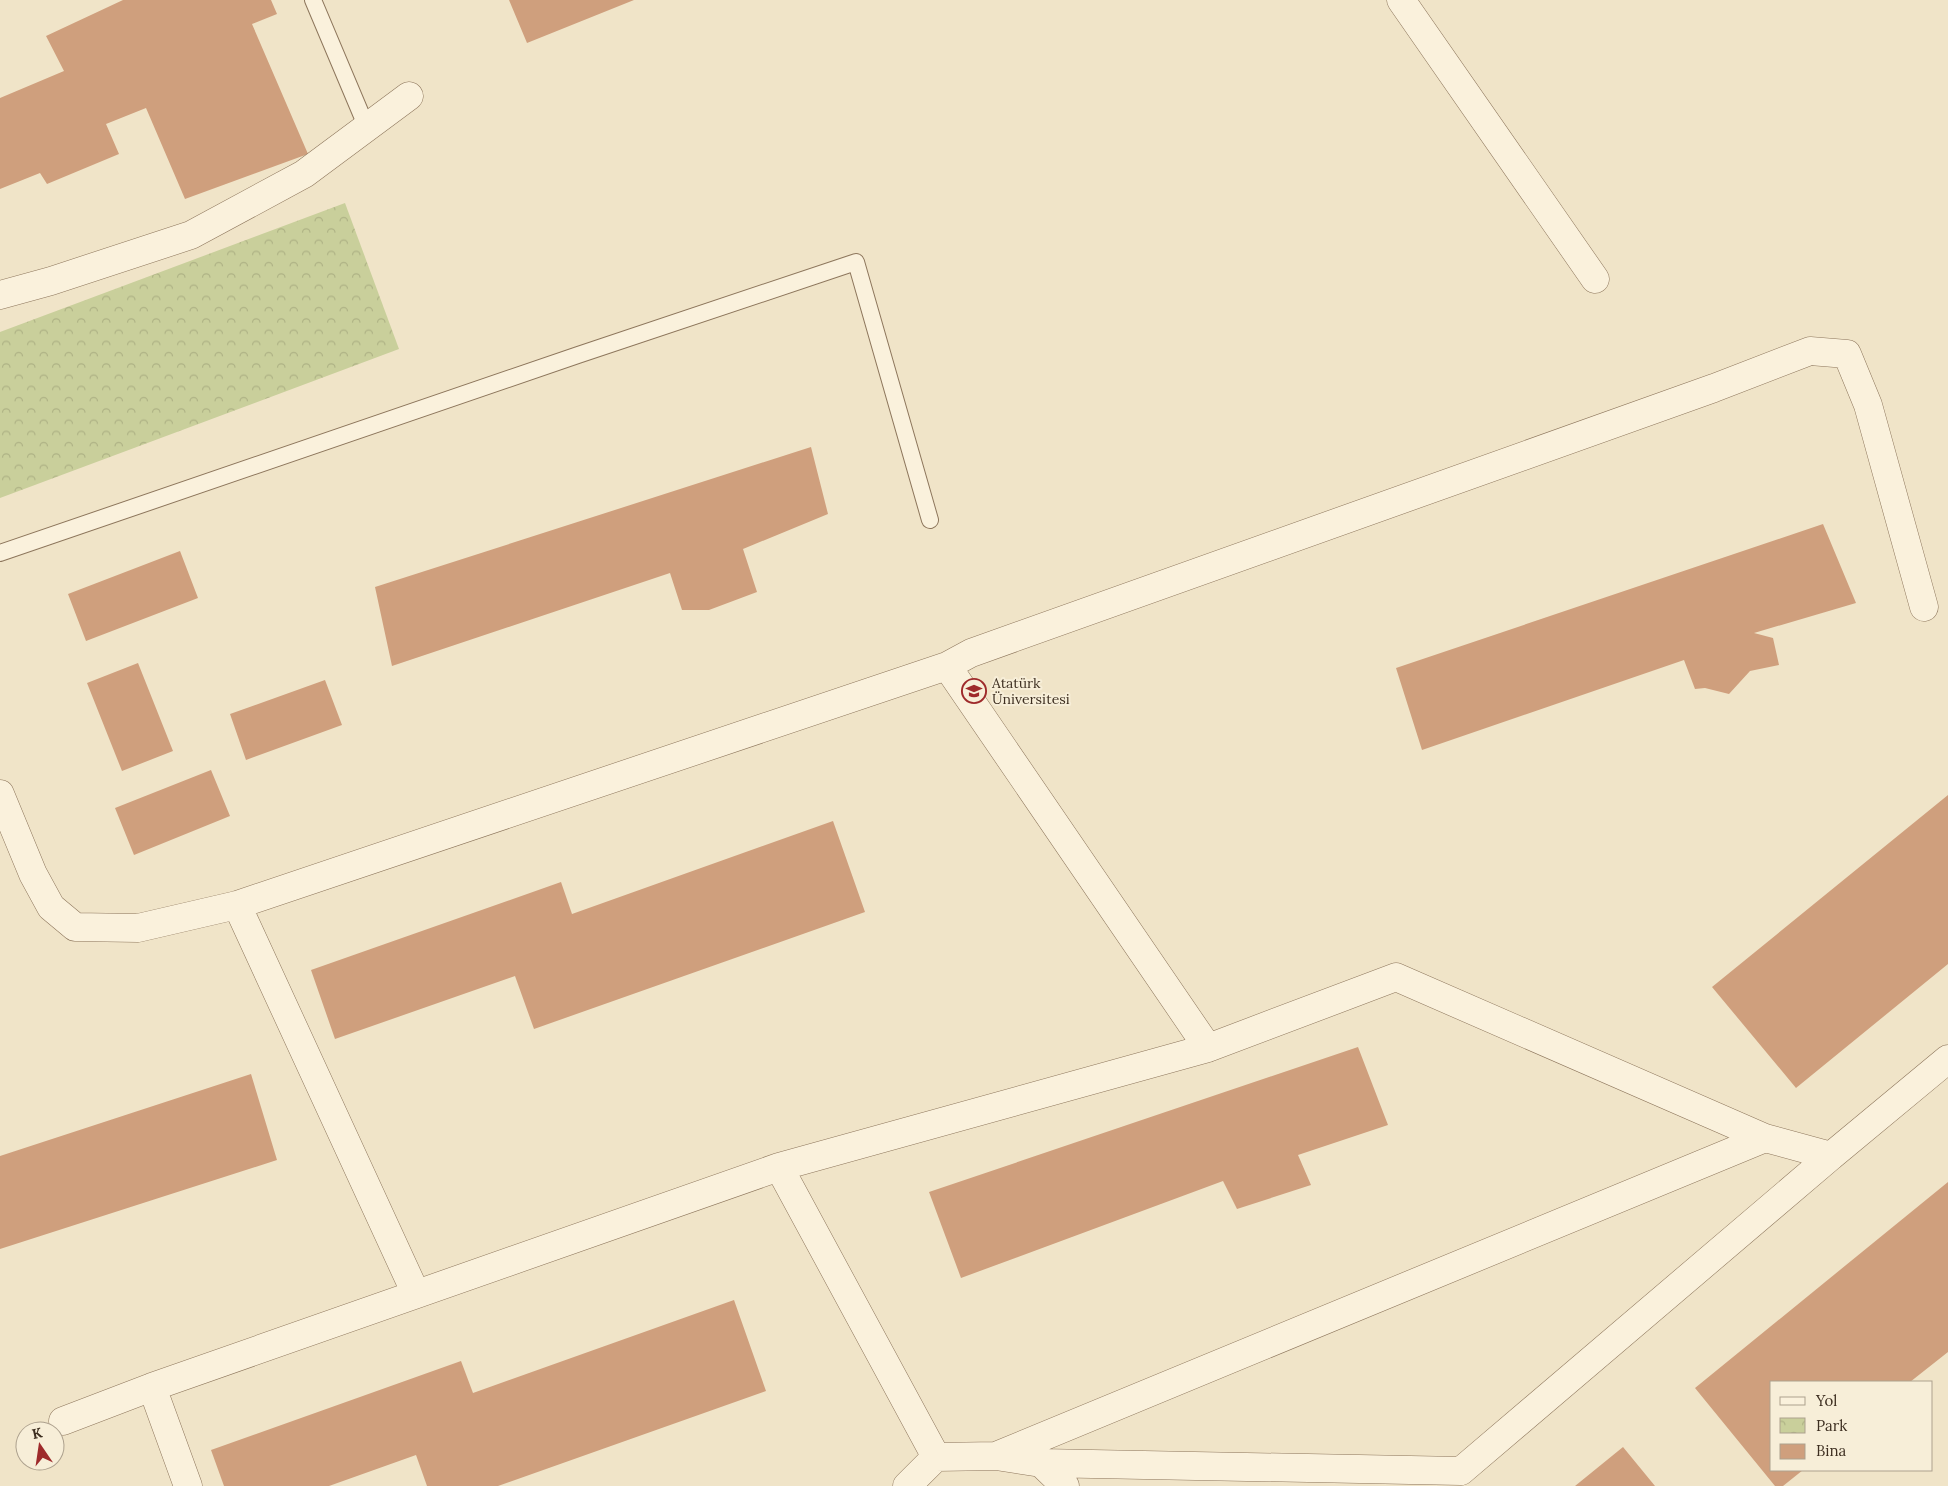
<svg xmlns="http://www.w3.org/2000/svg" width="1948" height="1486" font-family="Lora,serif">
  <defs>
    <pattern id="park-crowns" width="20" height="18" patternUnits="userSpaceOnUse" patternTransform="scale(1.25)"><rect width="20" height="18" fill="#c9cf9b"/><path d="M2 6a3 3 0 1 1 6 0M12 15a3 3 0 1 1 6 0" fill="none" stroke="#aeb285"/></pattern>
  </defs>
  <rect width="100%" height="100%" fill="#f0e4c8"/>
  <!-- park -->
  <path fill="url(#park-crowns)" d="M 345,203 L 399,349 L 0,498 L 0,332 Z"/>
  <!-- building -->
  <path fill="#cf9f7d" d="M 123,0 L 271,0 L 277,14 L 252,24 L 308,154 L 185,199 L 146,108 L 106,124 L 119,154 L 47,184 L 40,173 L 0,189 L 0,98 L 64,71 L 46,36 Z
    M 509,0 L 634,0 L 527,43 Z
    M 811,447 L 828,514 L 743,549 L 757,592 L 709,610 L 682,610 L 670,573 L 392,666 L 375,587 Z
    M 1823,524 L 1856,603 L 1754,633 L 1773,638 L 1779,665 L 1750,671 L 1729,694 L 1705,688 L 1695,689 L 1684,660 L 1422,750 L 1396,668 Z
    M 180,551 L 198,598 L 86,641 L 68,594 Z
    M 138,663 L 173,751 L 122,771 L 87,683 Z
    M 325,680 L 342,725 L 246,760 L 230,714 Z
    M 211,770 L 230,816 L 134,855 L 115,808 Z
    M 1948,795 L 1948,964 L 1796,1088 L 1712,987 Z
    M 833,821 L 865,912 L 534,1029 L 515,976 L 335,1039 L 311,970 L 561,882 L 572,914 Z
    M 1358,1047 L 1388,1125 L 1298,1155 L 1311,1185 L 1237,1209 L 1223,1181 L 961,1278 L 929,1192 Z
    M 251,1074 L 277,1160 L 0,1249 L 0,1156 Z
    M 1948,1182 L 1948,1352 L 1910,1382 L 1772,1382 L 1772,1470 L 1803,1470 L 1783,1486 L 1775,1486 L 1695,1388 Z
    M 734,1300 L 766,1391 L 498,1486 L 427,1486 L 416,1455 L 329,1486 L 224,1486 L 211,1450 L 461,1361 L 473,1393 Z
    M 1623,1447 L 1655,1486 L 1575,1486 Z"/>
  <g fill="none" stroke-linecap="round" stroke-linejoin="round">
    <defs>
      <path id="lane" d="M 313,0 L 367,128
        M 0,553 L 578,355 L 856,262 L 930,520"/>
      <path id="street" d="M 1401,0 L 1595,279
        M 0,295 L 51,281 L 191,235 L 304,174 L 409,96
        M 947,666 L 1208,1048
        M 0,794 L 33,874 L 51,907 L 75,927 L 138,928 L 237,905 L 947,666 L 971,653 L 1714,388 L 1810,351 L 1847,354 L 1868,405 L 1924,607
        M 237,905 L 416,1294
        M 1831,1156 L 1948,1059
        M 779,1167 L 936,1457
        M 152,1387 L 188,1486
        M 63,1421 L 152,1387 L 779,1167 L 1208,1048 L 1396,977 L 1765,1138 L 1831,1156 L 1461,1471 L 1041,1463
        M 996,1456 L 1765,1138
        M 907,1486 L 936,1457 L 996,1456 L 1041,1463 L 1065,1486"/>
    </defs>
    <!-- lane casing -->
    <use href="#lane" stroke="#8d765c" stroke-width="18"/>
    <!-- street casing -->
    <use href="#street" stroke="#8d765c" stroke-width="29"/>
    <!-- lane -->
    <use href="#lane" stroke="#faf1dc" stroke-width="16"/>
    <!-- street -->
    <use href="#street" stroke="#faf1dc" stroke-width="28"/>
  </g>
  <!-- icons -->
  <defs>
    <symbol id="university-ring" viewBox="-11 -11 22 22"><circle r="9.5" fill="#f7eed8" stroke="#9e2a2b" stroke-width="1.5"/><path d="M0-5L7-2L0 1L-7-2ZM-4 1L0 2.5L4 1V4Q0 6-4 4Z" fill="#9e2a2b"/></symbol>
  </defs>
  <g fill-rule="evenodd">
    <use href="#university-ring" x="960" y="677" width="28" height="28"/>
  </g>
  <g text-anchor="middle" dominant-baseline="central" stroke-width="4" stroke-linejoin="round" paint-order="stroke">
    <!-- poi labels -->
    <g font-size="14" fill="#3d2e20" stroke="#f7eed8" text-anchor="start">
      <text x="992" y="683">Atatürk<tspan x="992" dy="16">Üniversitesi</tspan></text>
    </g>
  </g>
  <!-- legend -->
  <rect x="1770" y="1381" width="162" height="90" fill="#f7eed8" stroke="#ada18e"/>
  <rect x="1780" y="1397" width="25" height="8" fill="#faf1dc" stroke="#ada18e"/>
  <text x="1816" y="1406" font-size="15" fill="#3d2e20">Yol</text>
  <rect x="1780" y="1418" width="25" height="15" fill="url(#park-crowns)" stroke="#ada18e"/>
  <text x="1816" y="1431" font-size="15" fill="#3d2e20">Park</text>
  <rect x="1780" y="1444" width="25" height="15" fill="#cf9f7d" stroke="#ada18e"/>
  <text x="1816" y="1456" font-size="15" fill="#3d2e20">Bina</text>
  <!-- north arrow -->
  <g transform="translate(40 1446) rotate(347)"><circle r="24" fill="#f7eed8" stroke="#ada18e"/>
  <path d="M0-4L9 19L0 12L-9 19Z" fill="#9e2a2b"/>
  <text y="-8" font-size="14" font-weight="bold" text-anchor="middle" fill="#3d2e20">K</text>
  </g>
</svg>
